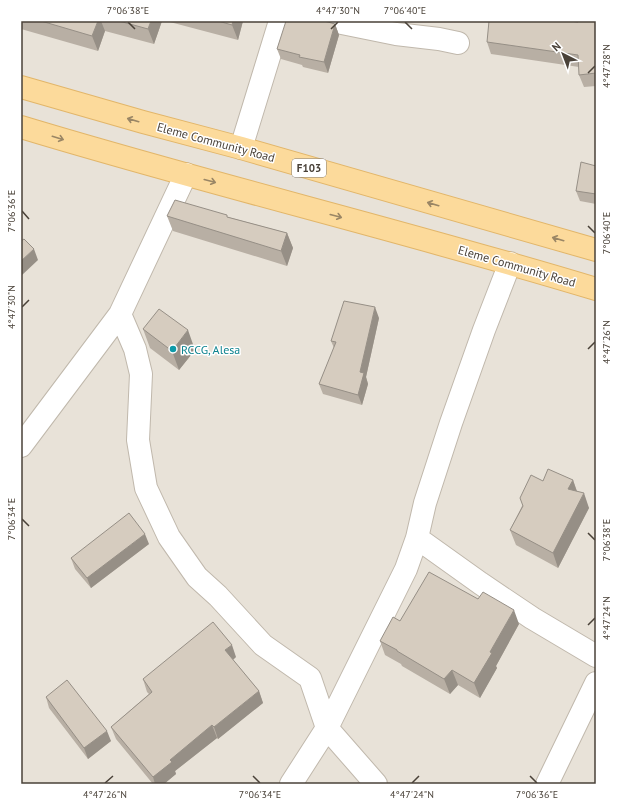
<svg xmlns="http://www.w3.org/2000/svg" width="617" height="805" font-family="'PT Sans',sans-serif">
  <rect width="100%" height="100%" fill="#f5f1ea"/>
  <!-- residential -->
  <path fill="#e8e2d8" d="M 21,21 L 596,21 L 596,784 L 21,784 Z"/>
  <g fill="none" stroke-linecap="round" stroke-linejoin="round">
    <defs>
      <path id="street" d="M 332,21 L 396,34 L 439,39 L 458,43
        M 241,148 L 280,21
        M 120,314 L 135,349 L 141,374 L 138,440 L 146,488 L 169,537 L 197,577 L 218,596 L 263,645 L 310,678 L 327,728 L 376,784
        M 21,446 L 120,314 L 186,174
        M 417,538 L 480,583 L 532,618 L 596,656
        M 291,784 L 327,728 L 406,569 L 417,538 L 425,503 L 451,423 L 484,330 L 510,263
        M 547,784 L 596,683"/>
      <path id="primary" d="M 21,87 L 143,122 L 241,148 L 596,250
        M 21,127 C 212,185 405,231 596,289"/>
    </defs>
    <!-- street casing -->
    <use href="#street" stroke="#c0b8ac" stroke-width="24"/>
    <!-- primary casing -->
    <use href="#primary" stroke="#e2b66a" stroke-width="24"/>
    <!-- street -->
    <use href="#street" stroke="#fff" stroke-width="22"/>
    <!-- primary -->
    <use href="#primary" stroke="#fcda9b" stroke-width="22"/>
  </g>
  <!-- wall -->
  <path fill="#b8afa4" d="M 21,21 L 162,21 L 154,44 L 105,31 L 98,51 L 21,29 Z
    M 166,21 L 243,21 L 238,40 Z
    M 596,21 L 596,86 L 584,87 L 579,75 L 579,67 L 491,54 L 487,42 L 578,22 Z
    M 335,24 L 339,35 L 328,73 L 303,67 L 302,65 L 281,59 L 277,49 Z
    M 596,166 L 596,204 L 580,201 L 576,191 Z
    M 167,216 L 228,217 L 287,233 L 293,248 L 287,266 L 173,231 Z
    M 379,318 L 366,377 L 368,384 L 362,405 L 323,394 L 319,384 L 334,348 L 331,341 Z
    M 143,329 L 195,350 L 179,370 L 150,348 Z
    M 573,480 L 577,491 L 589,508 L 558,568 L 516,545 L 510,530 L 522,506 L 543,481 Z
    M 149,544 L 91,588 L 75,569 L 71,558 Z
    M 400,621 L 519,624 L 496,666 L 497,668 L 480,698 L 458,685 L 450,694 L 402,666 L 401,664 L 385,655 L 380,641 Z
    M 236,657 L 233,660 L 259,691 L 263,703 L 218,739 L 217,738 L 175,771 L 176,774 L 164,784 L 153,784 L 116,739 L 111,727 L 149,694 L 147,692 L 143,679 Z
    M 46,697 L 111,741 L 88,759 L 49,708 Z"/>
  <!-- shaded-wall -->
  <path fill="#968f86" d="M 98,21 L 101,21 L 105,31 L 98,51 L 92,36 Z
    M 151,21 L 162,21 L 154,44 L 148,29 Z
    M 233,21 L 243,21 L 238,40 L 232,25 Z
    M 335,24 L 339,35 L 328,73 L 324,62 Z
    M 287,233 L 293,248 L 287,266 L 281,251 Z
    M 34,249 L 38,260 L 21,276 L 21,261 Z
    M 375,307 L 379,318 L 366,377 L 368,384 L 362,405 L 358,395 L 360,372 Z
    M 188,330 L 195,350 L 179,370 L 172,351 Z
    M 573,480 L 578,495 L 568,489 Z
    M 584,493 L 589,508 L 558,568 L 553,553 Z
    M 145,534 L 149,544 L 91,588 L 87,578 Z
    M 514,610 L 519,624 L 496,666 L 497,668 L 480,698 L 474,683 L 490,652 Z
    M 232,645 L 236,657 L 230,662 L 225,650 Z
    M 452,670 L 458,685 L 450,694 L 444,679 Z
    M 259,691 L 263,703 L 218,739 L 214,727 Z
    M 212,725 L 217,738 L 175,771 L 176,774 L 164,784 L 155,784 L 153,777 L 170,760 Z
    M 107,731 L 111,741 L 88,759 L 84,748 Z"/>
  <!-- building -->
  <path fill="#d6ccbf" stroke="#968f86" d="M 41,21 L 98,21 L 92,36 Z
    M 119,21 L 151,21 L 148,29 Z
    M 218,21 L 233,21 L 232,25 Z
    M 286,21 L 324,21 L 335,24 L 324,62 L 299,57 L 300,55 L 277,49 Z
    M 489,21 L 569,21 L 578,22 L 578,21 L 596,21 L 596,73 L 579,75 L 578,55 L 487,42 Z
    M 581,162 L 596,166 L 596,194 L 576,191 Z
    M 175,200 L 227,215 L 227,217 L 287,233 L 281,251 L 167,216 Z
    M 24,239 L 34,249 L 21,261 L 21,241 Z
    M 344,301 L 375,307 L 360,372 L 364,373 L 358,395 L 319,384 L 336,342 L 331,341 Z
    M 159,309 L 188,330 L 172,351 L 143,329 Z
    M 548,469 L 573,480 L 568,489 L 584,493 L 553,553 L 510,530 L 523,506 L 520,498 L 531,475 L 543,481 Z
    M 129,513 L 145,534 L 87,578 L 71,558 Z
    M 429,572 L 478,599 L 483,592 L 514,610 L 490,652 L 492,653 L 474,683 L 452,670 L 444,679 L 397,651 L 397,650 L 380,641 L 393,617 L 400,621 Z
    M 213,622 L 232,645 L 225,650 L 259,691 L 214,727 L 212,725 L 170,760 L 172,762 L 153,777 L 111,727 L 152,692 L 143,679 Z
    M 67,680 L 107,731 L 84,748 L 46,697 Z"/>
  <!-- one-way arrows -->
  <defs><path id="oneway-shaft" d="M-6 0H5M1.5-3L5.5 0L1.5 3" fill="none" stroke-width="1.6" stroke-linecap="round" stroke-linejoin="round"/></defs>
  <g stroke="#9a8665">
    <use href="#oneway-shaft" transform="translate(133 120) rotate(-164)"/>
    <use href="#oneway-shaft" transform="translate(58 138) rotate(17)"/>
    <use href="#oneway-shaft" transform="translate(210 181) rotate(15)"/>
    <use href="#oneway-shaft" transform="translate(433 204) rotate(-164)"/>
    <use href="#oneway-shaft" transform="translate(336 216) rotate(15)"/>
    <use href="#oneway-shaft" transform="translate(558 239) rotate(-164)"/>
  </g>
  <!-- ticks -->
  <path fill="none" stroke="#494138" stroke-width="1.5" d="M 128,22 L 135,29M 405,22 L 412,29M 331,29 L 338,22M 588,73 L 595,66M 22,211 L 29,219M 588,226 L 595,233M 22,307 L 29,300M 588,349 L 595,342M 22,519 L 29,526M 588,533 L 595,540M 588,625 L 595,618M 253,776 L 260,783M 530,776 L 537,783M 105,783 L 113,776M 412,783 L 419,776"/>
  <!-- markers -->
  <circle fill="#0f9aa8" stroke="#fff" stroke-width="1.5" cx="173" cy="349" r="4"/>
  <g text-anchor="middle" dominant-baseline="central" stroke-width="3" stroke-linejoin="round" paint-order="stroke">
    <!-- shield labels -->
    <rect fill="#fff" stroke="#807a74" stroke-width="1" x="292" y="159" width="34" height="18" rx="3"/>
    <g font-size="11" font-weight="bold" fill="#494138">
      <text x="309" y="168">F103</text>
    </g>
    <!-- street labels -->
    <g font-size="12" fill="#494138" stroke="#fff">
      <text transform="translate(216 142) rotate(15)">Eleme Community Road</text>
      <text transform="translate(517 266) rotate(16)">Eleme Community Road</text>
    </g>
    <!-- culture labels -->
    <g font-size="12" fill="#0d838f" stroke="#fff" text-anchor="start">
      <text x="181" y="349">RCCG, Alesa</text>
    </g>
  </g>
  <!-- border -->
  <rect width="617" height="805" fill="none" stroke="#ffffff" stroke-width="44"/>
  <!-- north arrow -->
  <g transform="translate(563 54) rotate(318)" stroke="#ffffff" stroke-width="3" paint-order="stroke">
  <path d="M0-3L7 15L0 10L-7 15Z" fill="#494138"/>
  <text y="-6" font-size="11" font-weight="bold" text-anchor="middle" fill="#494138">N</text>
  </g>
  <rect x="22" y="22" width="573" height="761" fill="none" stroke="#494138" stroke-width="1.5"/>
  <g font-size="10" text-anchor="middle" fill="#494138">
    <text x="128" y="14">7°06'38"E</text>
    <text x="338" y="14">4°47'30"N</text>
    <text x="405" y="14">7°06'40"E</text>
    <text transform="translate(606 66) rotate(-90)" y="4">4°47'28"N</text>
    <text transform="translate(11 211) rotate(-90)" y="4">7°06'36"E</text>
    <text transform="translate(606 233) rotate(-90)" y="4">7°06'40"E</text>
    <text transform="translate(11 307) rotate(-90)" y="4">4°47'30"N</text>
    <text transform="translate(606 342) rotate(-90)" y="4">4°47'26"N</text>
    <text transform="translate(11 519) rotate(-90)" y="4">7°06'34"E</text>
    <text transform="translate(606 540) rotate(-90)" y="4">7°06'38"E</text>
    <text transform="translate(606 618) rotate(-90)" y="4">4°47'24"N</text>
    <text x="105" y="798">4°47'26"N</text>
    <text x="260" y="798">7°06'34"E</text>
    <text x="412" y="798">4°47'24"N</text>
    <text x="537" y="798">7°06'36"E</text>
  </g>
</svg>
